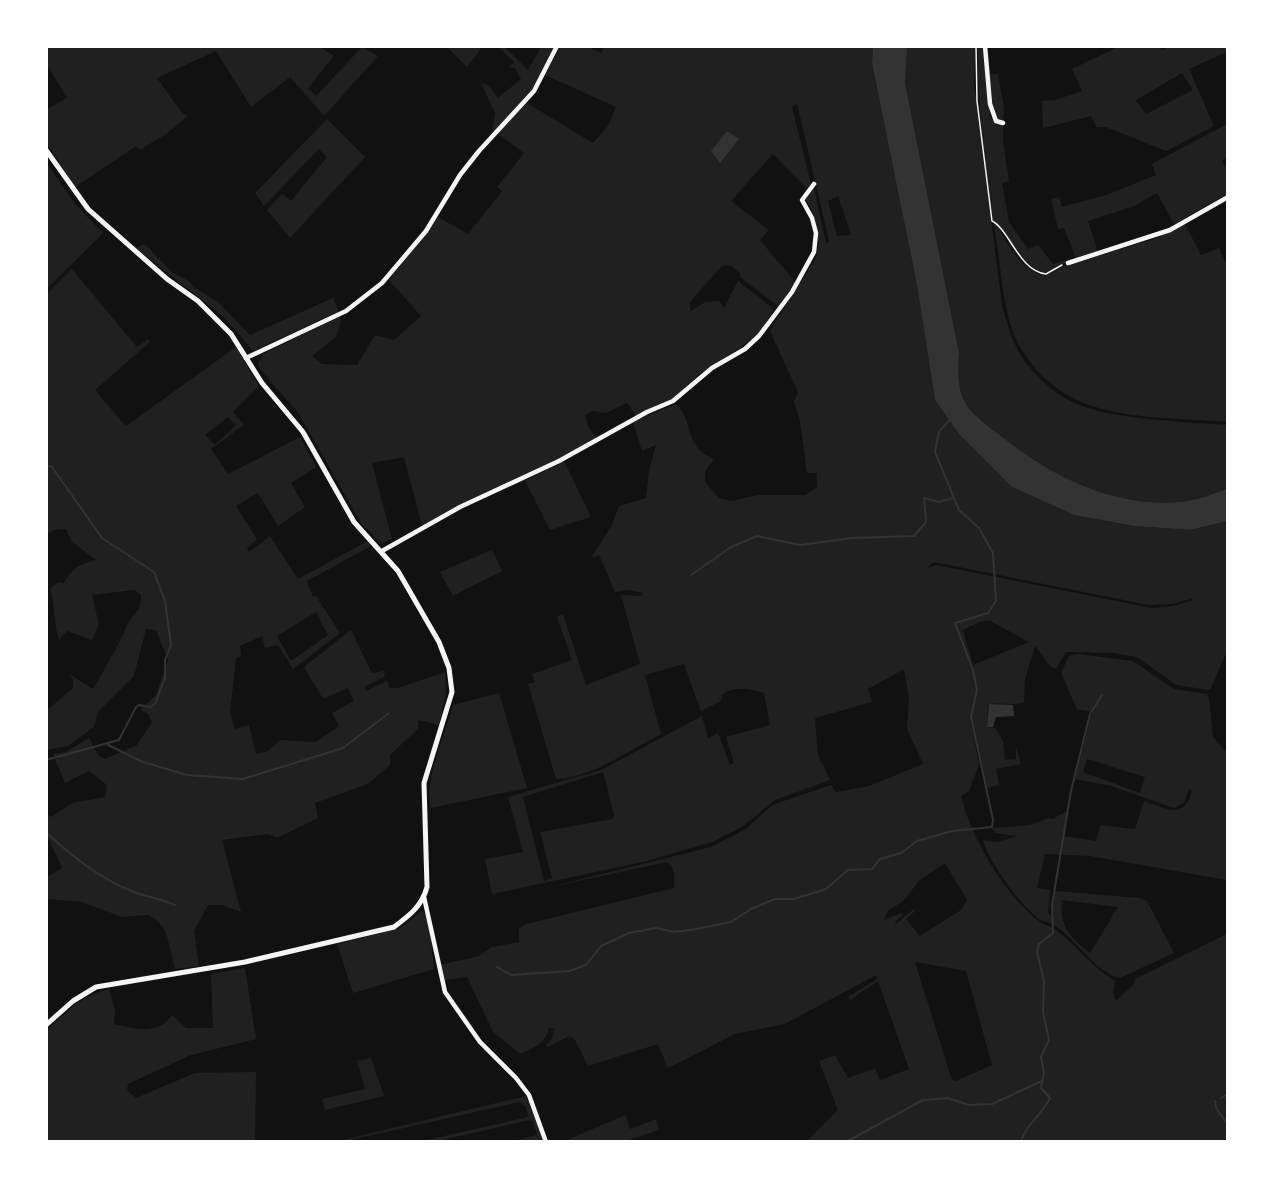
<svg xmlns="http://www.w3.org/2000/svg" width="1274" height="1188" font-family="'Archivo Narrow',sans-serif">
  <rect width="100%" height="100%" fill="#111"/>
  <!-- green -->
  <path fill="#202020" fill-rule="evenodd" d="M 605,46 L 873,47 L 872,63 L 917,285 L 935,400 L 1012,487 L 1074,515 L 1134,526 L 1190,530 L 1227,521 L 1227,651 L 1210,690 L 1176,685 L 1137,657 L 1113,653 L 1066,652 L 1056,669 L 1051,667 L 1035,646 L 1025,679 L 1024,702 C 1012,707 1000,701 988,705 L 987,727 L 996,728 L 1003,742 L 1005,760 L 1016,759 L 1016,747 L 1021,764 L 996,769 L 999,785 L 987,788 L 970,717 L 979,765 L 969,791 L 961,796 C 971,837 1001,889 1036,919 C 1042,924 1050,926 1056,930 C 1077,946 1092,967 1115,981 L 1113,992 L 1116,1001 L 1133,985 L 1135,979 L 1227,934 L 1227,1141 L 807,1141 L 838,1110 L 819,1061 L 835,1055 L 848,1078 L 875,1068 L 880,1080 L 909,1069 L 878,981 L 850,1000 L 848,997 L 877,979 L 876,975 L 785,1024 L 735,1034 L 668,1068 L 658,1044 L 588,1066 L 574,1038 L 567,1037 L 548,1047 L 546,1045 L 552,1039 L 555,1028 L 549,1028 C 545,1044 534,1048 520,1054 L 493,1032 L 467,977 L 444,980 L 440,965 L 479,956 L 492,947 L 519,942 L 519,928 L 526,924 L 674,888 C 675,879 675,867 667,862 L 546,888 L 711,847 L 746,829 L 772,805 L 831,785 L 836,792 L 869,786 L 923,764 L 907,729 L 909,697 L 904,669 L 868,689 L 872,702 L 815,718 L 818,755 L 830,780 L 775,800 L 742,827 L 712,842 L 643,862 L 492,894 L 485,859 L 523,852 L 508,797 L 601,770 L 702,716 L 708,738 L 718,733 L 730,765 L 734,763 L 726,737 L 770,725 L 764,693 C 750,689 734,685 722,695 L 721,701 L 701,711 L 684,664 L 645,675 L 661,734 C 632,749 589,779 556,779 L 528,684 L 535,682 L 532,674 L 572,660 L 557,617 L 563,614 L 586,685 L 640,664 L 621,595 L 640,596 L 643,593 L 627,590 L 615,592 L 599,555 L 591,558 L 612,525 L 619,506 L 646,498 L 649,470 L 656,445 L 642,451 L 633,422 L 676,404 C 696,423 682,445 714,459 L 705,471 L 705,482 L 719,498 L 731,501 L 758,495 L 805,495 L 817,487 L 817,473 L 807,473 L 800,421 L 794,402 L 798,392 L 770,331 L 816,258 C 821,238 817,215 805,199 L 814,188 L 826,244 L 829,241 L 797,103 L 792,107 L 811,184 L 807,189 L 773,154 L 731,201 L 769,230 L 760,240 L 796,283 L 778,306 L 740,277 L 741,274 L 730,265 L 722,266 L 689,303 L 691,311 L 705,302 L 719,301 L 724,308 L 738,281 L 771,307 L 773,311 L 759,333 L 740,348 L 701,373 L 671,400 L 636,416 L 627,403 L 606,413 L 592,411 L 585,415 L 588,426 L 596,438 L 562,458 L 422,526 L 404,457 L 372,463 L 392,539 L 381,544 L 361,523 L 299,414 L 260,369 L 258,363 L 263,354 L 339,317 L 341,322 L 336,337 L 312,356 L 322,364 L 357,365 L 375,335 L 394,340 L 421,316 L 389,280 L 438,217 L 468,234 L 502,191 L 497,187 L 524,153 L 497,133 L 527,103 L 593,143 L 608,126 L 616,107 L 545,75 L 560,47 L 588,47 L 601,53 ZM 838,196 L 851,234 L 851,235 L 837,236 L 828,201 ZM 934,562 L 1149,605 L 1174,604 L 1192,598 L 1193,600 L 1173,606 L 1152,608 L 936,565 L 927,568 ZM 982,621 L 990,621 L 1029,642 L 973,665 L 963,630 ZM 603,772 L 614,815 L 612,819 L 540,832 L 552,878 L 544,881 L 523,797 ZM 945,863 L 967,900 L 961,910 L 920,936 L 906,919 L 915,911 L 915,908 L 896,924 L 895,922 L 903,915 L 901,913 L 884,920 L 888,911 L 903,901 L 920,880 ZM 915,962 L 966,971 L 992,1065 L 956,1081 L 952,1080 Z
    M 46,47 L 320,47 L 334,56 L 308,88 L 316,96 L 362,47 L 378,56 L 324,116 L 290,77 L 251,107 L 216,51 L 157,78 L 182,113 L 188,116 L 166,134 L 140,150 L 136,146 L 75,187 L 47,143 L 47,109 L 67,98 L 47,65 Z
    M 447,47 L 478,47 L 481,49 L 467,67 Z
    M 498,47 L 505,47 L 528,70 L 541,47 L 553,47 L 531,91 L 492,134 L 495,113 L 481,83 L 488,85 L 498,98 L 521,79 L 515,68 L 509,67 L 514,62 Z
    M 907,47 L 975,47 L 974,84 L 1002,305 C 1007,323 1013,345 1024,360 C 1036,377 1058,397 1077,404 C 1118,421 1183,421 1227,425 L 1227,489 C 1215,493 1201,499 1188,501 C 1121,510 1059,481 1008,441 C 969,410 955,405 959,353 L 905,83 Z
    M 978,47 L 984,47 L 990,116 L 996,123 L 1003,125 L 1003,142 L 1009,181 L 1002,183 L 1009,222 L 1028,249 L 1038,245 L 1053,264 L 1066,260 L 1068,262 C 1061,264 1053,271 1046,272 C 1029,275 1008,234 999,225 C 1003,243 1027,273 1045,276 L 1066,265 L 1154,239 L 1185,224 L 1201,255 L 1219,248 L 1227,266 L 1227,422 C 1182,418 1117,420 1075,399 C 1050,387 1028,364 1016,339 C 1003,310 1002,276 997,245 C 987,179 977,113 978,47 Z
    M 1169,47 L 1227,47 L 1227,52 L 1189,69 L 1214,126 L 1166,151 L 1106,127 L 1097,127 L 1091,116 L 1043,128 L 1042,101 L 1055,100 L 1082,91 L 1072,69 L 1118,47 L 1160,47 L 1162,50 ZM 1182,73 L 1193,90 L 1146,114 L 1136,100 Z
    M 989,62 L 991,74 L 998,74 L 1004,107 L 1003,122 L 997,120 L 993,113 Z
    M 327,119 L 365,157 L 290,238 L 267,210 L 282,194 L 291,201 L 327,157 L 319,149 L 264,206 L 255,193 Z
    M 1227,124 L 1227,158 L 1222,160 L 1227,171 L 1227,194 L 1174,224 L 1157,193 L 1134,206 L 1088,221 L 1098,252 L 1076,258 L 1064,228 L 1058,229 L 1051,199 L 1059,197 L 1062,207 L 1106,195 L 1156,175 L 1152,164 Z
    M 46,162 L 75,204 L 103,233 L 47,289 Z
    M 145,244 L 173,273 L 189,281 L 194,287 L 218,302 L 250,335 L 333,298 L 339,311 L 253,351 L 225,318 L 136,248 Z
    M 72,269 L 137,347 L 148,339 L 150,342 L 95,390 L 126,426 L 236,347 L 259,386 L 233,412 L 244,425 L 211,449 L 228,474 L 300,437 L 316,467 L 291,483 L 305,507 L 278,526 L 258,493 L 236,506 L 257,539 L 247,548 L 249,552 L 270,536 L 298,579 L 368,541 L 371,546 L 307,581 L 313,597 L 316,596 L 340,633 L 293,669 L 278,645 L 265,648 L 262,636 L 240,646 L 241,656 L 236,658 L 230,713 L 235,729 L 249,725 L 256,754 L 268,751 L 280,740 L 316,742 L 339,726 L 332,713 L 354,701 L 348,688 L 323,699 L 304,667 L 351,630 L 372,673 L 384,671 L 385,676 L 364,687 L 366,691 L 387,681 L 390,688 L 398,688 L 445,672 L 446,694 L 439,725 L 418,720 L 418,729 L 390,755 L 390,765 L 368,784 L 315,803 L 318,818 L 277,838 L 268,834 L 222,840 L 241,912 L 222,905 L 208,905 L 194,931 L 199,966 L 175,969 L 166,932 L 157,920 L 148,915 L 122,917 L 82,902 L 47,899 L 47,877 L 62,868 L 47,836 L 47,814 L 51,817 L 72,803 L 105,797 L 107,785 L 89,771 L 65,783 L 53,754 L 66,752 L 89,738 L 99,756 L 105,759 L 137,745 L 152,722 L 148,714 L 140,710 L 156,695 L 168,661 L 156,630 L 146,629 L 134,676 L 98,712 L 94,727 L 68,746 L 47,750 L 47,710 L 73,688 L 73,679 L 69,674 L 93,689 C 105,668 117,648 127,626 C 132,612 141,615 141,595 L 134,590 L 92,595 L 99,625 L 92,640 L 67,631 L 59,640 C 53,622 56,607 50,589 L 58,582 L 64,583 C 73,566 79,565 96,560 L 71,541 L 66,529 L 54,530 L 47,534 L 47,294 ZM 228,417 L 236,425 L 215,445 L 205,435 ZM 316,612 L 328,635 L 291,661 L 277,636 Z
    M 564,461 L 591,517 L 550,530 L 525,481 Z
    M 492,550 L 502,571 L 453,596 L 440,572 Z
    M 1078,654 L 1133,661 L 1174,689 L 1207,694 L 1209,699 L 1213,737 L 1227,753 L 1227,880 L 1090,856 L 1045,854 L 1037,888 L 1050,890 L 1048,913 L 1052,917 L 1054,891 L 1140,898 L 1147,901 L 1174,953 L 1120,978 C 1092,970 1079,942 1056,926 C 1051,922 1044,922 1039,919 C 1022,908 988,860 983,840 L 998,842 L 1017,836 L 995,833 L 992,828 L 1030,825 L 1048,818 L 1053,819 L 1068,810 L 1063,836 L 1096,841 L 1100,825 L 1135,829 L 1144,801 C 1165,808 1185,821 1192,790 L 1189,789 L 1184,803 L 1174,808 L 1111,786 L 1075,779 L 1092,712 L 1077,709 L 1061,673 L 1069,656 ZM 1087,759 L 1145,777 L 1140,793 L 1083,772 ZM 1062,900 L 1118,907 L 1090,953 C 1070,938 1059,926 1062,900 Z
    M 499,693 L 527,788 L 431,808 C 423,781 446,733 453,705 Z
    M 423,910 L 430,928 L 434,969 L 353,993 L 337,944 L 401,928 Z
    M 245,968 L 256,1039 L 191,1055 L 128,1084 L 127,1090 L 136,1098 L 195,1073 L 256,1072 L 255,1141 L 47,1141 L 47,1032 C 62,1013 85,994 109,989 L 115,1010 L 114,1024 C 136,1029 157,1036 172,1015 L 186,1028 L 213,1028 L 211,974 Z
    M 371,1058 L 384,1096 L 325,1110 L 322,1099 L 365,1089 L 357,1061 Z
    M 526,1096 L 544,1141 L 513,1141 L 537,1135 L 533,1122 L 530,1120 L 438,1141 L 422,1141 L 524,1118 L 528,1116 L 526,1107 L 520,1102 L 346,1141 L 334,1142 Z
    M 626,1115 L 630,1129 L 656,1119 L 659,1130 L 626,1141 L 564,1141 Z"/>
  <!-- water -->
  <path fill="#333" d="M 873,47 L 907,47 L 905,83 L 959,353 C 955,407 969,410 1009,442 C 1059,481 1122,510 1188,501 C 1201,499 1215,493 1227,489 L 1227,521 L 1190,530 L 1134,526 L 1074,515 L 1012,487 L 960,435 L 935,400 L 917,285 L 872,63 Z
    M 727,131 L 739,139 L 720,163 L 711,151 Z
    M 989,704 L 1013,705 L 1014,716 L 996,717 L 993,727 L 987,727 Z"/>
  <g fill="none" stroke-linecap="round" stroke-linejoin="round">
    <!-- stream -->
    <path stroke="#333" stroke-width="2" d="M 46,465 L 52,467 L 102,538 L 154,572 L 165,601 L 171,645 L 165,660 L 165,678 L 155,704 L 150,707 L 139,705 L 136,707 L 119,740 L 46,760
      M 691,575 L 731,547 L 757,536 L 800,545 L 852,538 L 914,536 L 926,522 L 924,498 L 939,502 L 953,498
      M 108,745 L 143,762 L 187,775 L 243,779 L 343,748 L 389,713
      M 46,832 C 70,855 100,878 131,891 C 145,897 160,898 175,905
      M 497,967 L 511,975 L 569,971 L 586,965 L 601,946 L 629,933 L 656,928 L 674,932 L 697,929 L 731,922 L 751,909 L 775,899 L 794,899 L 826,889 L 848,870 L 872,869 L 880,859 L 901,853 L 917,841 L 952,831 L 992,827 L 993,820 L 971,717 L 977,690 L 973,670 L 955,623 L 988,613 L 996,601 L 993,553 L 979,528 L 959,510 L 935,452 L 939,432 L 951,418
      M 1221,1098 L 1228,1094
      M 1215,1101 L 1216,1108 L 1228,1125
      M 46,1139 L 49,1142
      M 846,1142 L 923,1100 L 948,1098 L 969,1105 L 992,1104 L 1042,1081
      M 1021,1142 C 1025,1125 1043,1114 1050,1098 L 1041,1088 L 1044,1072 L 1041,1057 L 1049,1040 L 1043,1012 L 1044,981 L 1037,952 L 1039,944 L 1053,933 L 1052,905 L 1071,791 L 1090,714 L 1102,695"/>
    <!-- path -->
    <path stroke="#f5f5f5" stroke-width="1.5" d="M 976,46 L 977,101 L 992,221 C 1009,229 1019,271 1046,274 L 1062,265"/>
    <!-- minor -->
    <path stroke="#f5f5f5" stroke-width="4.5" d="M 985,46 L 990,104 L 996,121 L 1003,123
      M 1068,263 L 1170,230 L 1228,197
      M 246,358 L 346,311 L 382,283 L 426,231 L 460,175 L 479,151 L 534,91 L 557,46
      M 382,551 L 460,507 L 559,461 L 647,412 L 673,401 L 712,368 L 745,349 L 759,336 L 792,292 L 814,252 L 816,233 L 812,218 L 802,200 L 814,184
      M 424,897 L 445,992 L 480,1042 L 516,1078 L 529,1095 L 546,1142"/>
    <!-- tertiary -->
    <path stroke="#f5f5f5" stroke-width="5" d="M 46,150 L 88,209 L 167,279 L 198,301 L 231,334 L 262,383 L 303,432 L 354,522 L 398,571 L 439,642 L 449,668 L 452,692 L 424,783 L 427,887 C 422,906 410,915 394,927 L 245,962 L 96,987 L 73,1001 L 46,1025"/>
  </g>
  <!-- border -->
  <rect width="1274" height="1188" fill="none" stroke="#ffffff" stroke-width="96"/>
</svg>
